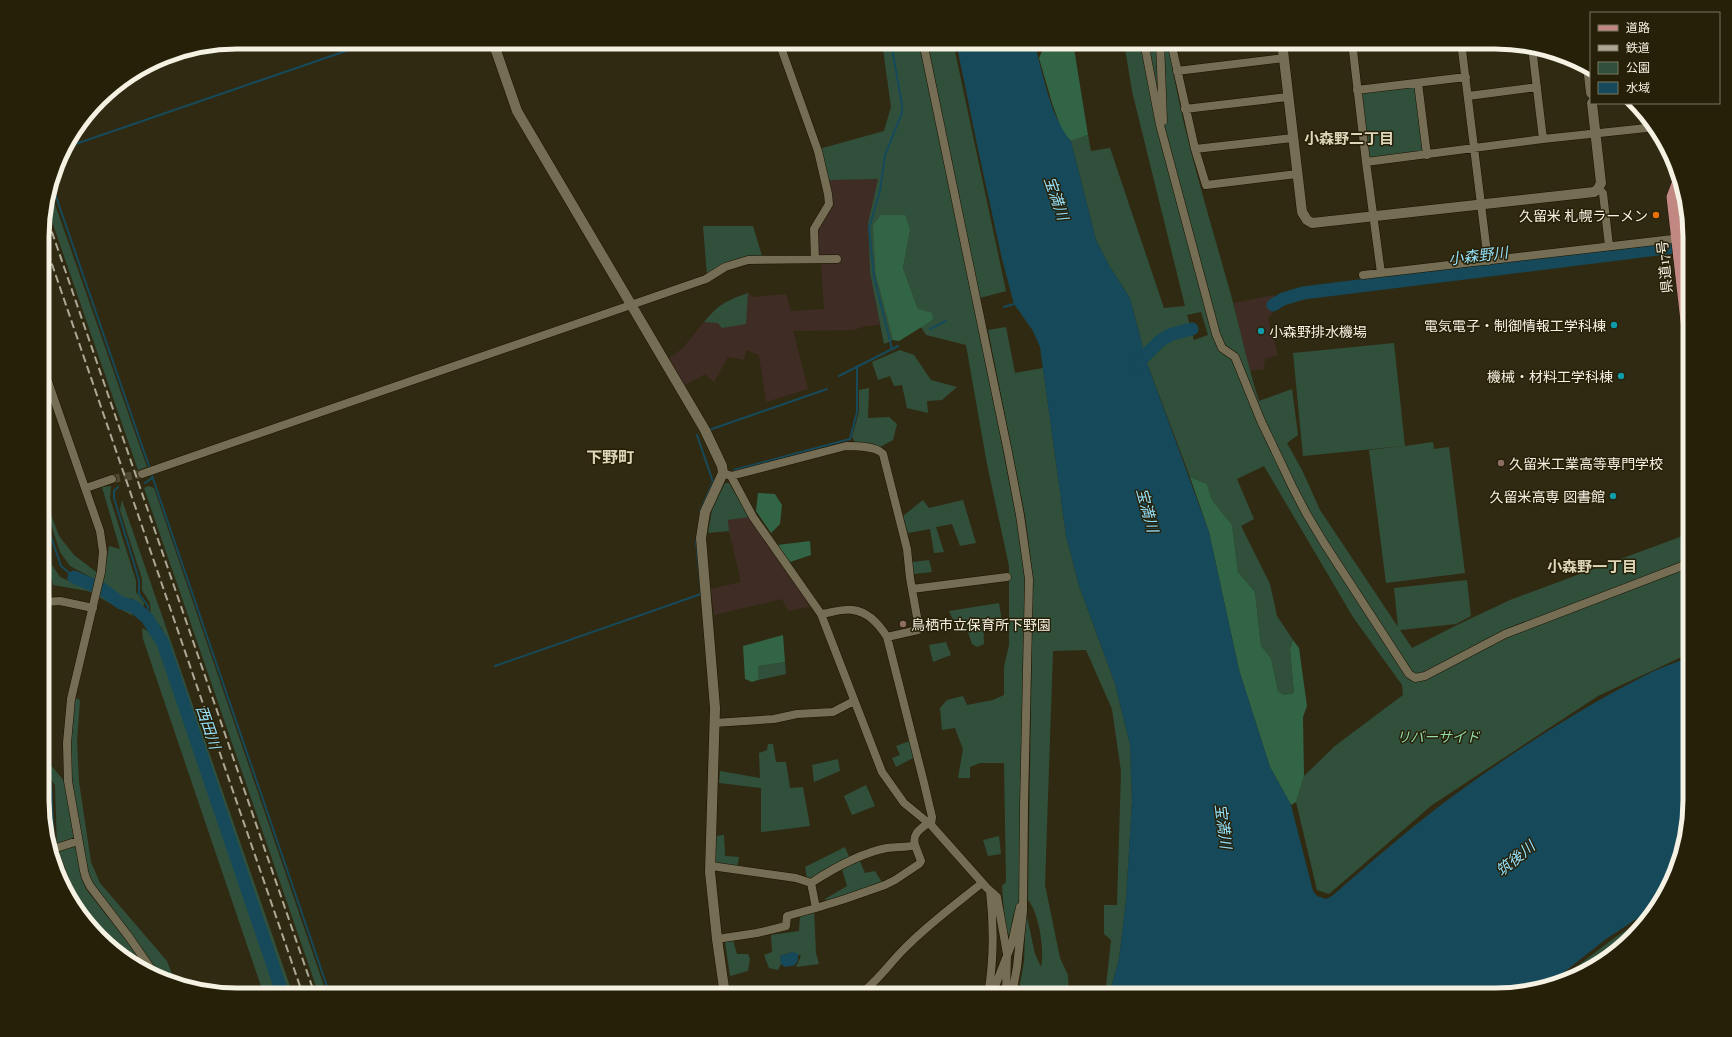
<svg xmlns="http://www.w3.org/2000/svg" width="1732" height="1037" font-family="'Playfair Display','Noto Sans JP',serif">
  <rect width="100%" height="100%" fill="#312a12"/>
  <!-- industrial -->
  <path fill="#3f2d25" d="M 878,179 L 868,223 L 870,273 L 880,325 L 865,326 L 854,330 L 793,331 L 808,389 L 766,402 L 759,355 L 746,350 L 744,360 L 728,357 L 714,382 L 705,374 L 684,386 L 669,358 L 682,349 L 704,322 L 745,324 L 748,293 L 753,297 L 786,294 L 791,311 L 824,309 L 821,263 L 817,261 L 815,229 L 832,206 L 828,180 Z
    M 1274,295 L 1276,309 L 1268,318 L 1278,355 L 1265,359 L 1264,369 L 1249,371 L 1234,303 Z
    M 749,517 L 813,606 L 788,611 L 782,599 L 714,615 L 711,589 L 741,582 L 729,531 L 728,520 Z"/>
  <!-- green -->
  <path fill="#31503c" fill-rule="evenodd" d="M 882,42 L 953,42 L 1006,291 L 980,298 L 978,288 L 972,290 L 1016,517 L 1025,580 L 1019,903 L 1013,916 L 1011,933 L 1006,937 L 1002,886 L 1006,882 L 1004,763 L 980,763 L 970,767 L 970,778 L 958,778 L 963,749 L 955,728 L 942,730 L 940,708 L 947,700 L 963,696 L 967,705 L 993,700 L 1004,695 L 1004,667 L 1009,645 L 1009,566 L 987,464 L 966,345 L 926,335 L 921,327 L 933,320 L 918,309 L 903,268 L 910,230 L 876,276 L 893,340 L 884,344 L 870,273 L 868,223 L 878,179 L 828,180 L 819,149 L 884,131 L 891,107 Z
    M 1124,42 L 1168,42 C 1180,123 1205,202 1227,281 C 1239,321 1246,361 1259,401 L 1292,389 L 1298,435 L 1287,443 L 1303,472 L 1320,510 L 1398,627 L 1394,588 L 1467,580 L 1471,616 L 1456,624 L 1400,630 L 1412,648 L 1455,626 L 1510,600 L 1688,534 L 1690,556 L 1690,653 L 1598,696 L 1432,805 L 1329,894 L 1317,890 L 1296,802 L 1304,776 L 1335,746 L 1403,695 L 1402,685 L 1353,617 L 1264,466 L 1237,479 L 1254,519 L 1241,526 L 1270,584 L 1277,616 L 1293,640 L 1290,649 L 1294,693 L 1284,695 L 1278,691 L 1271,658 L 1261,646 L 1255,592 L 1238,572 L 1232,525 L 1212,500 L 1207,484 L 1190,477 L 1147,363 L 1130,298 L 1110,267 L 1096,240 L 1071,141 L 1088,135 L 1091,151 L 1110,148 L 1164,308 L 1185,306 L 1132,91 ZM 1201,312 L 1208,335 L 1194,340 L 1187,315 Z
    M 1416,84 L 1425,152 L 1367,160 L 1359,92 Z
    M 50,190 L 147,467 L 138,470 L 46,204 Z
    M 703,226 L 753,226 L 762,256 L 707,275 Z
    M 748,293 L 746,324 L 722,328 L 718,323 L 704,322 C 720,303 726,301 748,293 Z
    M 1006,327 L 1015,373 L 1043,368 L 1066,536 L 1079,586 L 1115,684 L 1130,745 L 1132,801 L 1126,900 L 1119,959 L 1109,995 L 1105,995 L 1111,940 L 1104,934 L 1104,905 L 1117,905 L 1121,771 L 1112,709 L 1086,650 L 1053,651 L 1045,885 L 1060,958 L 1068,975 L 1069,995 L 1018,995 L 1024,962 L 1026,912 L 1035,954 L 1041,967 C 1045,951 1039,913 1028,900 L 1033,577 L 1025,515 L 988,330 Z
    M 1394,343 L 1405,446 L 1433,442 L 1434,449 L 1449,447 L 1465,573 L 1386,583 L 1369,450 L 1403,446 L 1303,456 L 1293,353 Z
    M 900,350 L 914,355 L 931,380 L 957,387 L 942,400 L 927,401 L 928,413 L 907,408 L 902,385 L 894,386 L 890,376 L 878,380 L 872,362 Z
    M 869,388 L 868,418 L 889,417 L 897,424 L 893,440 L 880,447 L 855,442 L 852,437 L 859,412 L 859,390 Z
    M 725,483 L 729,483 L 749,517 L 728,520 L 729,531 L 708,533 L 712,510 Z
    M 111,486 L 110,498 L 136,581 L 136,592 L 144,603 L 143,609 L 136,605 L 132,598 L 122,601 L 104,584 L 70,566 L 60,552 L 44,503 L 44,495 L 59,536 L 74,555 L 104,578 L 109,546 L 120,549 L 102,487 Z
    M 149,486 L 154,488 L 327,995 L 319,995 L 144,488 Z
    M 122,500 L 293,995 L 287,995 L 162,628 L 151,618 L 150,603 L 142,590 L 142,579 L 120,510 Z
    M 923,500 L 929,508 L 963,500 L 976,543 L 960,546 L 952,524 L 936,527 L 944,552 L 934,553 L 930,529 L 908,533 L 903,516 Z
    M 44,531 L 50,549 L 52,565 L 60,577 L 74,583 L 98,590 L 131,612 L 133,616 L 88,591 L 53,585 L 47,561 L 44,561 Z
    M 929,560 L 932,572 L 913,574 L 912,562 Z
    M 999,603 L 1002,621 L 983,619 L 984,644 L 977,647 L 972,644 L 964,620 L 953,620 L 949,611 Z
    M 142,628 L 155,635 L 166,664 L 276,982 L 276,995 L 264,995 L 143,639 Z
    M 946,642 L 951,655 L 933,662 L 929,645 Z
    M 785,662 L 786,674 L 758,680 L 758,666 Z
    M 75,698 L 80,700 L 77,741 L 79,782 L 91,862 L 100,883 L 167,961 L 176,984 L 161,978 L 91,880 L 86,867 L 72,781 L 71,737 Z
    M 910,741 L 915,757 L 896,767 L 892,758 L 900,755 L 896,746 Z
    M 768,744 L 773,744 L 776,762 L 786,762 L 790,788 L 803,787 L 810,826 L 761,832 L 761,788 L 719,783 L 720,771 L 760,778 L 759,753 L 767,750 Z
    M 44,757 L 65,782 L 81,876 L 86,889 L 129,944 L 148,973 L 139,969 L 82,913 L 57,846 L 55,785 L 44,771 Z
    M 838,759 L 840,771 L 814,782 L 812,765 Z
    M 866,785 L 875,806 L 852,815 L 844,796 Z
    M 724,835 L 725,856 L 739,857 L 737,868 L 715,864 L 716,836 Z
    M 999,836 L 1001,854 L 988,856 L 983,840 Z
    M 845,847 L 850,859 L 810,880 L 807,878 L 805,867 Z
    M 860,861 L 865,873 L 875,871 L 883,884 L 827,903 L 825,899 L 847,886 L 842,869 Z
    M 814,911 L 816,953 L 819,964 L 796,967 L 801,956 L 793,952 L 780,956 L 781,964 L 778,970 L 769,968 L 764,955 L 772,952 L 771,935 L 799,931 L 800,916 Z
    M 1653,912 L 1633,938 L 1593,969 L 1552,986 L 1552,985 L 1613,939 Z
    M 733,940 L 737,954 L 748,954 L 750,959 L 748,971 L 730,976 L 725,942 Z"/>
  <!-- forest -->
  <path fill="#326545" d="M 1046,42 L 1073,42 L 1088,135 L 1071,141 L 1062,131 L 1052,103 L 1039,58 Z
    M 881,215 L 905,215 L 910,230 L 903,268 L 918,309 L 932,313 L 933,320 L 899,341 L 893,340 L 876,276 L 873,225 Z
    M 1190,477 L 1207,484 L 1212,500 L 1232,525 L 1238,572 L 1255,592 L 1261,646 L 1271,658 L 1278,691 L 1284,695 L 1294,693 L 1290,649 L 1293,640 L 1299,648 L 1307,706 L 1303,717 L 1304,776 L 1296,802 L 1291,805 L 1270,767 L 1239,670 L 1209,532 Z
    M 758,493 L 775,494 L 782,505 L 780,524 L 771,533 L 756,511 Z
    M 810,541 L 811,555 L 790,562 L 778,545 Z
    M 783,635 L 785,662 L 758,666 L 758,680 L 752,682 L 745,679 L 743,646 Z"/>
  <!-- water -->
  <path fill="#164a5a" d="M 956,42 L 1034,42 C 1043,73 1050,117 1071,141 L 1096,240 L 1110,267 L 1130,298 L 1147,363 L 1209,532 L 1239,670 L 1270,767 L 1291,805 L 1313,891 L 1317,896 L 1326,899 L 1332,896 C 1371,862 1411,827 1453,796 C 1513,752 1576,711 1642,677 C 1657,669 1674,663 1690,657 L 1690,813 L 1680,863 L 1664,898 L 1659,904 L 1606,939 L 1549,984 L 1548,987 L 1508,995 L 1109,995 L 1119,959 L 1126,900 L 1132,801 L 1130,745 L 1115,684 L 1079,586 L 1066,536 L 1040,347 L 1033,331 L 1014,304 L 1002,259 L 979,154 Z
    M 793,952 L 798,954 L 798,960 L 795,965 L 785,967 L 781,964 L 780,956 Z"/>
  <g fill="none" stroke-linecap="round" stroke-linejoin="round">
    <!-- stream -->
    <path stroke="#164a5a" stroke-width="2" d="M 891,42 L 902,105 L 902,113 L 885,155 L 880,191 L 869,228 L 874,277 L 892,349
      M 64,148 L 372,42
      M 52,185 L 150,469
      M 1004,307 L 1014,304
      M 930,329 L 946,321
      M 839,376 L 898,346
      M 709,430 L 827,389
      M 697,435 L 713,482 L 700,511
      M 734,470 L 850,439 L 857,412 L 857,366
      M 151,473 L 330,995
      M 145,483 L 152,478
      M 118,487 L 114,491 L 114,498 L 139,580 L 139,594 L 148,606 L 147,618
      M 44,516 L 61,566 L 74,577
      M 495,666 L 701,594 L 696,541
      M 44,774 L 51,784 L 54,845
      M 57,855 L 81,914 L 84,917"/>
    <!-- river -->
    <path stroke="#164a5a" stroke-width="13" d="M 1273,305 L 1283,299 L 1303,293 L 1690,245
      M 1133,368 L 1161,340 L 1172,334 L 1192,329
      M 74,577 L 102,589 L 121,603 L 133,606 L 147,618 L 163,643 L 283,995"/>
    <!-- minor-tunnel -->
    <path stroke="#4e4831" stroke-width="8" stroke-dasharray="8 4" stroke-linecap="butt" d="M 112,479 L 142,474"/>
    <defs>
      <path id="minor" d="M 779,42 L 818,151 L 828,194 L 829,204 L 814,229 L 815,259
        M 923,42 L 1008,452 L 1020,515 L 1029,579 L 1024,806 L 1023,911 L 1017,967 L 1012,995
        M 1144,42 L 1160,125 L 1216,334 L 1222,348 L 1235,357 L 1261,421 L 1292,486 L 1306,513 L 1324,543 L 1409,674 L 1415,678 L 1425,676 L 1505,634 L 1690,563
        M 1160,42 L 1163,121
        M 1171,42 L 1195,149 L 1206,185 L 1297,174
        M 1352,42 L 1366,162 L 1381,273
        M 1461,42 L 1488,261
        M 1462,47 L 1499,42
        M 1532,47 L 1543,139
        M 1177,71 L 1284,58
        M 1418,83 L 1427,155
        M 1357,90 L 1466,77
        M 1468,96 L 1537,87
        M 1185,109 L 1288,97
        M 1195,149 L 1293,138
        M 1366,162 L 1543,139 L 1656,127
        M 1598,189 L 1603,193 L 1609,246
        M 1677,256 L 1690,254
        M 1363,275 L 1690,237
        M 44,370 L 100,531 L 103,552 L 101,572 L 71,699 L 67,743 L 68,781 L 84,871 L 86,878 L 90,886 L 129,937 L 156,976
        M 142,474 L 706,279 L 725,267 L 748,260 L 837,259
        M 726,474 L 731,476 L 846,446 C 856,446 876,446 883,454 L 907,549 L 910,578 L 919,628 L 918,630 L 887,637
        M 731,476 L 753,517 L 821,614 L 882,772 L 904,803 L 931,825 L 987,888 L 997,897 L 1007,954 L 1006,995
        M 86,488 L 112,479
        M 912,589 L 1007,577
        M 44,602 L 60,601 L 93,608
        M 821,614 C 830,613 844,608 853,610 C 868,612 879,624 887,637 L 924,783 L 932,817 L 931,825
        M 714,723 L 774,719 L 797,714 L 833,712 L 854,701
        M 53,849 L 78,841
        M 711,866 L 796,878 L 811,883
        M 816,908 L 845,899 L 885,885 L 895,880 L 919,864 L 921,861 L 915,845
        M 717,939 L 757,933 L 786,926 L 787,916 L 816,908 L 811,883 C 834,868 860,853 887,848 C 897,846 906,848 915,845 C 912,834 920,829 928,823
        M 992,994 L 1012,943 L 1020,907
        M 859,995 C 877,982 889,964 904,949 C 928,924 956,904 982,883
        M 988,995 C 994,960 994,926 990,891"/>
      <path id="tertiary" d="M 493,42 L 517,111 L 705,430 L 722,466 L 723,473 L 705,512 L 701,538 L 715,708 L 710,872 L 717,939 L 725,995
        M 1282,42 L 1302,212 L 1307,220 L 1312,223 L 1594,192 L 1598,189 L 1601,183 L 1592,103
        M 1588,66 L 1591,93"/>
      <path id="primary" d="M 1680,176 L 1672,197 L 1690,357"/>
    </defs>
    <!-- minor casing -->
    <use href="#minor" stroke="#191200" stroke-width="9"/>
    <!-- tertiary casing -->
    <use href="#tertiary" stroke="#191200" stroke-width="11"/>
    <!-- primary casing -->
    <use href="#primary" stroke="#191200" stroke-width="12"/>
    <!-- minor -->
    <use href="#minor" stroke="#766e54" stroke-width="8"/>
    <!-- tertiary -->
    <use href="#tertiary" stroke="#766e54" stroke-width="10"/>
    <!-- primary -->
    <use href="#primary" stroke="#c08881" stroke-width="11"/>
    <!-- rail -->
    <path stroke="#ada896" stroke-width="2" stroke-dasharray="8 4" stroke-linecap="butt" d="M 44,209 L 315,995
      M 44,241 L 303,995"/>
  </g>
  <!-- markers -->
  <circle fill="#e8710a" stroke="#272008" stroke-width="1.5" cx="1656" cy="215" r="4"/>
  <g fill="#0f9aa8" stroke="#272008" stroke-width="1.5">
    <circle cx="1614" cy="325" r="4"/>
    <circle cx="1261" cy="331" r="4"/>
    <circle cx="1621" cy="376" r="4"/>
    <circle cx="1613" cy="496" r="4"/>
  </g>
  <g fill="#8d6e63" stroke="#272008" stroke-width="1.5">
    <circle cx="1501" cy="463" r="4"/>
    <circle cx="903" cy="624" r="4"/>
  </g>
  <g text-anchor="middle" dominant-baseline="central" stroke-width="3" stroke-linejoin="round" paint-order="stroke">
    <!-- poi labels -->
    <g font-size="14" fill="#f5f1e3" stroke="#272008" text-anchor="end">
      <text x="1648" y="215">久留米 札幌ラーメン</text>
      <text x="1606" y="325">電気電子・制御情報工学科棟</text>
      <text x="1269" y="331" text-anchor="start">小森野排水機場</text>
      <text x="1613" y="376">機械・材料工学科棟</text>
      <text x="1509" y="463" text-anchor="start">久留米工業高等専門学校</text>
      <text x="1605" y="496">久留米高専 図書館</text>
      <text x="911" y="624" text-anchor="start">鳥栖市立保育所下野園</text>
    </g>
    <!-- street labels -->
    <g font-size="14" fill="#f5f1e3" stroke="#272008">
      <text transform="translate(1664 267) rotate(-96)">県道17号</text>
    </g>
    <!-- park labels -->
    <g font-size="14" font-style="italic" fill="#92dfad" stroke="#272008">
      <text x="1438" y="736">リバーサイド</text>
    </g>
    <!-- neighbourhood labels -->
    <g font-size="15" font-weight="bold" fill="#ddd5b8" stroke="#272008">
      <text x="1349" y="138">小森野二丁目</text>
      <text x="1592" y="566">小森野一丁目</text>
    </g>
    <!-- water labels -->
    <g font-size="15" font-style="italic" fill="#94e1fb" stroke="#272008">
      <text transform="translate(1057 198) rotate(71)">宝満川</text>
      <text transform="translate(1478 255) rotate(-7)">小森野川</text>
      <text transform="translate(1148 510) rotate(75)">宝満川</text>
      <text transform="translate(209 727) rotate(71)">西田川</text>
      <text transform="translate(1224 826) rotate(83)">宝満川</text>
      <text transform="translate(1515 858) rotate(-40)">筑後川</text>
    </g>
    <!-- quarter labels -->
    <g font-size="16" font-weight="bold" fill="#ddd5b8" stroke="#272008">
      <text x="610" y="456">下野町</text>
    </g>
  </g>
  <!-- crop -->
  <path d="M0 0H1732V1037H0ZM237 49H1495A188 188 0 0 1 1683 237V800A188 188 0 0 1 1495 988H237A188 188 0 0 1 49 800V237A188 188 0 0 1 237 49Z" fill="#272008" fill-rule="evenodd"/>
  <path fill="none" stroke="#f5f1e3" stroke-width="5" d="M237 49H1495A188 188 0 0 1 1683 237V800A188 188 0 0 1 1495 988H237A188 188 0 0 1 49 800V237A188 188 0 0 1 237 49Z"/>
  <!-- legend -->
  <rect x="1590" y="12" width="130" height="92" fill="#272008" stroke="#797460"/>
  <rect x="1598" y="25" width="20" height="6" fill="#c08881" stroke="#797460"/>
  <text x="1626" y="32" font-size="12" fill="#f5f1e3">道路</text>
  <rect x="1598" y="45" width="20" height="6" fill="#ada896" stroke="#797460"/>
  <text x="1626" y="52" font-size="12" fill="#f5f1e3">鉄道</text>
  <rect x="1598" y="62" width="20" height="12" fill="#31503c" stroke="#797460"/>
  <text x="1626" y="72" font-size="12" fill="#f5f1e3">公園</text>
  <rect x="1598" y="82" width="20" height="12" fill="#164a5a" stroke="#797460"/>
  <text x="1626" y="92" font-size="12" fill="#f5f1e3">水域</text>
</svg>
